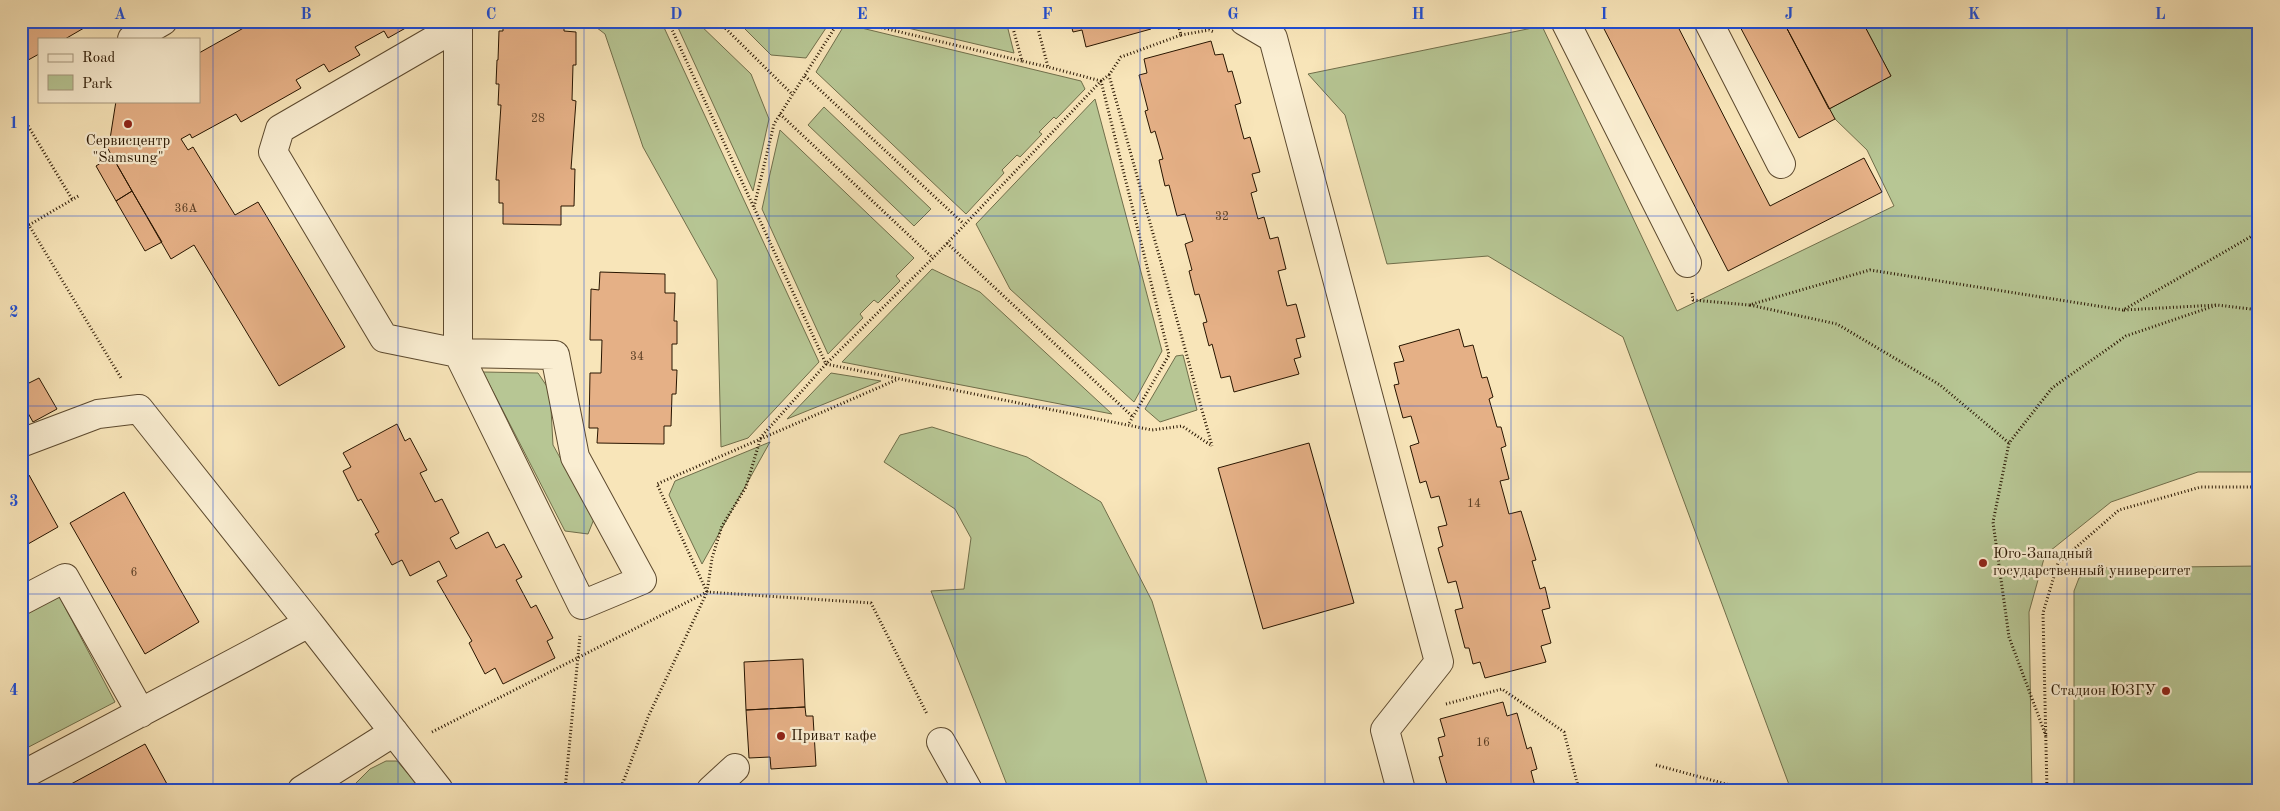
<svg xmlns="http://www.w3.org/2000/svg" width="2280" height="811" font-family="'Old Standard TT',serif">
  <rect width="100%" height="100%" fill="#f8e5b9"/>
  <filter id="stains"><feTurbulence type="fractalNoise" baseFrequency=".004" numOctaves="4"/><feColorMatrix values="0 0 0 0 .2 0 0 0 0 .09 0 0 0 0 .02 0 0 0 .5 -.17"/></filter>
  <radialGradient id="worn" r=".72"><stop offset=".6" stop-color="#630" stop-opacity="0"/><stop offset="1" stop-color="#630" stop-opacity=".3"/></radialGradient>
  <!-- green -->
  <path fill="#b7c694" stroke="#706e4a" d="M 588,21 L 661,21 L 819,362 L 748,438 L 721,447 L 717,280 L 643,147 L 605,34 Z
    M 675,21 L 696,21 L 751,74 L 769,119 L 753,191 Z
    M 737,21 L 827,21 L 830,22 L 806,58 L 771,55 Z
    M 878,21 L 1006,21 L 1014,53 Z
    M 1862,21 L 2259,21 L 2259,472 L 2198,472 L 2111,502 L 2045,555 L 2029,612 L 2032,790 L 1791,790 L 1623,337 L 1488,256 L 1387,264 L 1345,115 L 1308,74 L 1542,26 L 1677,311 L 1894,206 L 1867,150 L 1835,119 L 1829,109 L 1891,76 Z
    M 845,24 L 1081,81 L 1085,89 L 1056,119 L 1054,117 L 1039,132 L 1042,134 L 1020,157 L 1017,155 L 1002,170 L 1004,173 L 966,214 L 816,72 Z
    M 1095,99 L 1162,351 L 1134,402 L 1010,289 L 976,224 Z
    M 824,107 L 931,209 L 914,226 L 808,125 Z
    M 780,130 L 914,258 L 896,276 L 900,281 L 878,303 L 874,300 L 860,314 L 863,318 L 828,354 L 762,209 Z
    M 932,269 L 980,292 L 1112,414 L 842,362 Z
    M 1183,355 L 1197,410 L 1160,422 L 1145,409 L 1176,356 Z
    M 483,372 L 538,373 L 550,391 L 553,445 L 594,519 L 588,534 L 565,531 Z
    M 831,373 L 881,381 L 787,419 Z
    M 932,427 L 1027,457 L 1101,502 L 1152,601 L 1209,790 L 1009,790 L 931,591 L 964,589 L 971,538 L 955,509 L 884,462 L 900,435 Z
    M 770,442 L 702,564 L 669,495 L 675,481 Z
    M 2259,566 L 2259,790 L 2074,790 L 2074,591 L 2079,578 L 2096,568 Z
    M 58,594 L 115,702 L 21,751 L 21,613 Z
    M 386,761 L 397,761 L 422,790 L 356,790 L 351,788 L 370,769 Z"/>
  <!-- building -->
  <path fill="#e5b086" stroke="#281500" d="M 24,21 L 96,21 L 65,39 L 39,39 L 39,54 L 21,64 L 21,23 Z
    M 256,21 L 418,21 L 388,38 L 384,31 L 355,47 L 360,55 L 329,72 L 324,64 L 296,80 L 301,88 L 241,122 L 236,114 L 192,138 L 190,134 L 181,139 L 188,150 L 193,147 L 235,215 L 258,202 L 345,347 L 279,386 L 194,245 L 171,259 L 104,142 L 110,139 L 116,101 L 199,101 L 199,53 Z
    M 503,21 L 564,21 L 564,31 L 576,32 L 576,65 L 573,65 L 572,100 L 576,101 L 571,169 L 575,169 L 574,206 L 561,206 L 561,225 L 503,224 L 503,203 L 499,203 L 499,180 L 496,180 L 501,105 L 498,105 L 499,84 L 496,84 L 497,60 L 498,60 L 499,31 L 503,31 Z
    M 1070,21 L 1149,21 L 1151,29 L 1086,47 L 1082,30 L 1073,32 Z
    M 1600,21 L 1675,21 L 1770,206 L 1864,158 L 1882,192 L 1728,271 Z
    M 1737,21 L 1783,21 L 1835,119 L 1799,138 Z
    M 1783,21 L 1862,21 L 1891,76 L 1829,109 Z
    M 1211,41 L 1215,55 L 1223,54 L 1228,72 L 1232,71 L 1241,103 L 1235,105 L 1244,139 L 1250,137 L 1260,172 L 1252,174 L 1257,191 L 1251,193 L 1258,219 L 1264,217 L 1270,239 L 1278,237 L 1286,269 L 1278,271 L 1287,306 L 1296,304 L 1305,337 L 1296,339 L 1301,357 L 1294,359 L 1299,374 L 1234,392 L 1230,376 L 1221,378 L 1212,344 L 1209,346 L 1203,323 L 1207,322 L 1199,294 L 1195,295 L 1189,271 L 1192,270 L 1185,244 L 1193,241 L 1185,214 L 1177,216 L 1169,185 L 1165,186 L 1159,160 L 1163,159 L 1155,131 L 1151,133 L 1145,111 L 1148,110 L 1139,75 L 1147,73 L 1144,59 Z
    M 112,156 L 132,191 L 116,201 L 96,166 Z
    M 132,191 L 162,242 L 145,251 L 116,201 Z
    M 600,272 L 665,274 L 665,293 L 675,293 L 674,321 L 677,321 L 677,344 L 672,344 L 672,370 L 677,370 L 676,394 L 672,394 L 671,426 L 664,426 L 664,444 L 597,443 L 598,428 L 589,428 L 590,373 L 601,373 L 602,340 L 590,340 L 591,289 L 599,290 Z
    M 1459,329 L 1464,347 L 1473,345 L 1482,378 L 1487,377 L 1493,397 L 1489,399 L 1497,427 L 1501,427 L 1506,446 L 1501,448 L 1509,479 L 1500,481 L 1509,514 L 1521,511 L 1536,560 L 1532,561 L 1540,589 L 1545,587 L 1550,608 L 1542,610 L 1551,643 L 1541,646 L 1546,662 L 1485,678 L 1480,662 L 1473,664 L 1469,648 L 1465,648 L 1455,610 L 1463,608 L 1456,581 L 1448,583 L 1438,548 L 1443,546 L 1438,527 L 1447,525 L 1439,496 L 1431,498 L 1426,481 L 1420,483 L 1410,446 L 1419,443 L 1411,416 L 1403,418 L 1394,385 L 1399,384 L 1394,363 L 1404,361 L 1399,346 Z
    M 39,378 L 57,409 L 33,422 L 24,406 L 21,407 L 21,387 Z
    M 397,424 L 405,441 L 410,438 L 427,470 L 420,473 L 435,502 L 442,499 L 459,533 L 450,538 L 456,549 L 488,532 L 496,548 L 504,544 L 522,577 L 516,580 L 531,608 L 536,605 L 553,638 L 547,641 L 555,658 L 503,684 L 495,668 L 485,674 L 469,643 L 472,641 L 437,581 L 447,576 L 439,561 L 410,576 L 402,560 L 392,565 L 375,534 L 379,532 L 361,499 L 358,501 L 343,471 L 351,467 L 343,453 Z
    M 1309,443 L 1354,603 L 1263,629 L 1218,468 Z
    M 29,475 L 58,527 L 21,548 L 21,479 Z
    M 124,492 L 199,622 L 145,654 L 70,523 Z
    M 803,659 L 805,707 L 746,710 L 744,662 Z
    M 1503,702 L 1507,716 L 1517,713 L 1527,749 L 1531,747 L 1537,769 L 1531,771 L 1536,790 L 1455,790 L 1454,787 L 1448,788 L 1439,757 L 1443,756 L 1438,738 L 1445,736 L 1440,719 Z
    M 805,707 L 806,716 L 813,716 L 816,766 L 771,769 L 770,757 L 749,758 L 746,710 Z
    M 145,744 L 167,784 L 156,790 L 60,790 Z"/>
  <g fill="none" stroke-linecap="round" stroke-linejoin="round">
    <defs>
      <path id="minor" d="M 455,21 L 458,26 L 458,353 L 582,605 L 642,580 L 575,457 L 555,355 L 458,353 L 384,338 L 273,152 L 280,129 L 458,26
        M 1244,21 L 1273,38 L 1439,662 L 1385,730 L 1401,790
        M 1565,21 L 1687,263
        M 1708,21 L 1781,164
        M 132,39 L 163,21
        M 21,443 L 98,414 L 139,409 L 309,623
        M 21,601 L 65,578 L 141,713
        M 941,742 L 968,790
        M 21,776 L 309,623 L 439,790
        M 302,790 L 394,732
        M 711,790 L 735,768"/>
    </defs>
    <!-- minor casing -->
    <use href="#minor" stroke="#5c492e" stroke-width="30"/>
    <!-- path -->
    <path stroke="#281500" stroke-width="3" stroke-dasharray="1 2.5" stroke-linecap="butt" d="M 668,21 L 826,364 L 1152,430 L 1182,426 L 1212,446
      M 718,21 L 793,95
      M 854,21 L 1022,61
      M 1011,21 L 1022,61 L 1048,67
      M 1036,21 L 1048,67 L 1101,81 L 1109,75 L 1212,446
      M 1181,35 L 1209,30 L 1214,32
      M 1109,75 L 1121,57 L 1181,35 L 1177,21
      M 805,76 L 964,224
      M 21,114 L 72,199
      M 780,114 L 933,258
      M 754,207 L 774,124 L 839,21
      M 21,212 L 121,378
      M 29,225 L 80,195
      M 947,243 L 1133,417
      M 1692,293 L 1693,300 L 1749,305 L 1870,270 L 2123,310 L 2259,232
      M 1750,305 L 1837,324 L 1940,385 L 2009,443
      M 2124,310 L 2217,305 L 2259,310
      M 707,592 L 712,558 L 722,526 L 746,487 L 761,437 L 826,364 L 933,258 L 1101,81 L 1169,355 L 1128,425
      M 1446,704 L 1502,689 L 1564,732 L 1579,790
      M 432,732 L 707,592 L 871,603 L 927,714
      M 2046,736 L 2009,637 L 1993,522 L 2009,443 L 2052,388 L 2126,336 L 2217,305
      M 1656,765 L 1748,790
      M 565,790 L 580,636
      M 620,790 L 648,717 L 707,592 L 657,484 L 896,380
      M 2047,790 L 2043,613 L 2058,563 L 2119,510 L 2201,487 L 2259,487"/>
    <!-- minor -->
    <use href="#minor" stroke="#faeed2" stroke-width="28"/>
  </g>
  <!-- grid -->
  <path fill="none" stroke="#1d4ed8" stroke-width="1" stroke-opacity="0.55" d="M 213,21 L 213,790M 398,21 L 398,790M 584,21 L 584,790M 769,21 L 769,790M 955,21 L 955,790M 1140,21 L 1140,790M 1325,21 L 1325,790M 1511,21 L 1511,790M 1696,21 L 1696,790M 1882,21 L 1882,790M 2067,21 L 2067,790M 21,216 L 2259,216M 21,406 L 2259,406M 21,594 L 2259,594"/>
  <!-- markers -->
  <g fill="#8f2418" stroke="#faeed2" stroke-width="2">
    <circle cx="128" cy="124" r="5"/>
    <circle cx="1983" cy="563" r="5"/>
    <circle cx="2166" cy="691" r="5"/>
    <circle cx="781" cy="736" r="5"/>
  </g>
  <g text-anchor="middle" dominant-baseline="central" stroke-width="4.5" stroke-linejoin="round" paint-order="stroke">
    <!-- number labels -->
    <g font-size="12" fill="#573c22">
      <text x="538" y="119">28</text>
      <text x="186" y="209">36А</text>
      <text x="1222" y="217">32</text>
      <text x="637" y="357">34</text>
      <text x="1474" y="504">14</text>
      <text x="134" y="573">6</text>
      <text x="1483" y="743">16</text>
    </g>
    <!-- poi labels -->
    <g font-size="15" fill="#281500" stroke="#faeed2" text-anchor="start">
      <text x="128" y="141" text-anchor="middle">Сервисцентр<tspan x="128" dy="17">"Samsung"</tspan></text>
      <text x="1993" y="554">Юго-Западный<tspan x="1993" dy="17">государственный университет</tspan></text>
      <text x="2156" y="691" text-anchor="end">Стадион ЮЗГУ</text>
      <text x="791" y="736">Приват кафе</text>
    </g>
  </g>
  <!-- margin -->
  <rect width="2280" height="811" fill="none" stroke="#f8e5b9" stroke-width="55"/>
  <!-- legend -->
  <rect x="38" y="38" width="162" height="65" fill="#faeed2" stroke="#a6977e"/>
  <rect x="48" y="54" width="25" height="8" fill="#faeed2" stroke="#a6977e"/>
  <text x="82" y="62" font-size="15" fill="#281500">Road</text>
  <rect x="48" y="75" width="25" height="15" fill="#b7c694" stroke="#a6977e"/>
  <text x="82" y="88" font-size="15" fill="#281500">Park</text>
  <rect x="28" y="28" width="2224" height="756" fill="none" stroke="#1d4ed8" stroke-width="2"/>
  <g font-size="16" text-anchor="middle" font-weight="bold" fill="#1d4ed8">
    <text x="120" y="19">A</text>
    <text x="306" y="19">B</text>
    <text x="491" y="19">C</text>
    <text x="676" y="19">D</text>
    <text x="862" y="19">E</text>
    <text x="1047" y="19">F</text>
    <text x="1233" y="19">G</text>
    <text x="1418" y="19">H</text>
    <text x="1604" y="19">I</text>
    <text x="1789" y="19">J</text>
    <text x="1974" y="19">K</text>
    <text x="2160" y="19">L</text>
    <text x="14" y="128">1</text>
    <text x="14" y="317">2</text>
    <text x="14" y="506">3</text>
    <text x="14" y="695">4</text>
  </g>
  <rect width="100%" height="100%" filter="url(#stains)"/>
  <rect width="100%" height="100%" fill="url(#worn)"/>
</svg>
